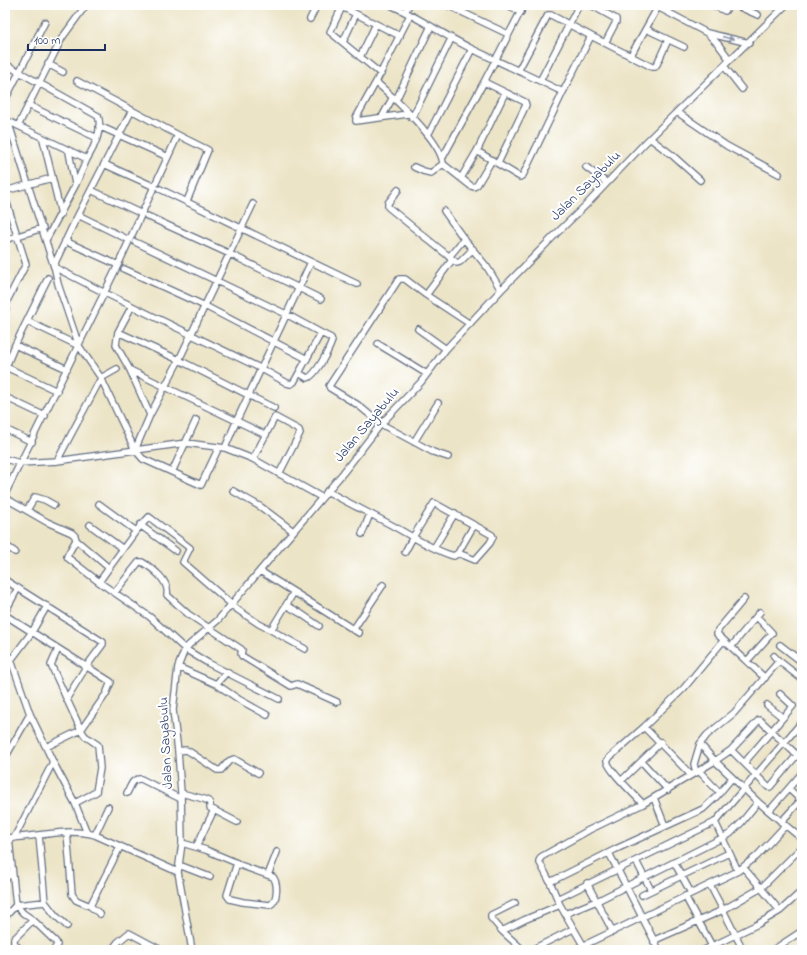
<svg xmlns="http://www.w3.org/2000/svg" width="807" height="955" font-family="'Indie Flower',sans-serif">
  <rect width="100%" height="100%" fill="#fff"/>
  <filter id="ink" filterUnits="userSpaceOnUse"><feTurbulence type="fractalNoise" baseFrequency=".025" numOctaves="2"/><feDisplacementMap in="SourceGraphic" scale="8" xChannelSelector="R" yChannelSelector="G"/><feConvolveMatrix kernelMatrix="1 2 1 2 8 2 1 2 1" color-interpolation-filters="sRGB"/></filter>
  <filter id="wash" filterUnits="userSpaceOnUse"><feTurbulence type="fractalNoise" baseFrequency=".012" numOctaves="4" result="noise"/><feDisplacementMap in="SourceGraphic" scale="16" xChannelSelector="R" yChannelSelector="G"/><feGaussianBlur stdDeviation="0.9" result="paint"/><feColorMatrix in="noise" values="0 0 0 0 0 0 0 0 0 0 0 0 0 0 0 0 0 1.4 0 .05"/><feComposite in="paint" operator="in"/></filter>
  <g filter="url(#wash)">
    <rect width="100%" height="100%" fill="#ece4c6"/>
  </g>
  <g filter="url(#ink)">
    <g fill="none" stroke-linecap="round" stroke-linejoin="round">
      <defs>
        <path id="minor" d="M 343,5 L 330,32 L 381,74
          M 391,5 C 419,18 444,35 472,49
          M 447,5 L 508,34
          M 508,5 L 521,12
          M 579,5 L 540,81 L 563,92 L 591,36 L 652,67 L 655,67 L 657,64 L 668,40
          M 591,5 L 616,19 L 616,22 L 605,43
          M 654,5 L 707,33 L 749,43
          M 713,5 L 725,11 L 730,5
          M 735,5 L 758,15
          M 342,7 L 400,36
          M 405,12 L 409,5
          M 410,15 L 376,82 C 394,98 442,142 443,164 L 471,186 L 474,187 L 477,185 L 492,160
          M 310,19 L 317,5
          M 646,29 L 684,47
          M 707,33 L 718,44 L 730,60
          M 343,42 L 356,14
          M 631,55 L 659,5
          M 360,57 L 376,24
          M 5,64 L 98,116 C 103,129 94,148 87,159
          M 48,64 L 63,72
          M 724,66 L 742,89
          M 518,71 L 548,15 L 551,15 L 591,36
          M 376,82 L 356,118 L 356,121 L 408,114
          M 484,82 L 524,5
          M 505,93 L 477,151 L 520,177 L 523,175 L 563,92
          M 5,100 L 45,22
          M 396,100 L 431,26
          M 28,105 L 97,138
          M 677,112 L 727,146 L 779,174
          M 382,117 L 393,97
          M 412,118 L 451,39
          M 5,120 L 8,121 L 54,267 L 105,293 L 262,369 L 287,383 L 291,384 L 294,382 L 321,333 L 286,314 L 135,242
          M 8,121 L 87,159 L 76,184 L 46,240
          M 18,126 L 62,38 L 86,5
          M 99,126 L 168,157
          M 178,135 L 208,150 L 187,201
          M 428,135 L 472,49 L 540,81
          M 43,139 L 61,214
          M 651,139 L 672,155 L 700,180
          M 69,152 L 75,184
          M 443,157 L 484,82 L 525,102 L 526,105 L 498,163
          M 104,164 L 155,187
          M 414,167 L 423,171 L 431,173 L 443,164
          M 586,167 L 607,183
          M 461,178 L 477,151
          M 160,189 L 357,284
          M 91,190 L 142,214
          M 398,190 L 388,203 L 388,207 L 457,263 L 460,262 L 473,249
          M 5,191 L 52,178
          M 5,197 L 26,264 L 8,299 L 6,305 L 6,308
          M 444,211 L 464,239 L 487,267 L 501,290
          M 78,215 L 129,240
          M 147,216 L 230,254 L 321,299
          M 5,240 L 43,228
          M 65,241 L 118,265
          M 449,257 L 464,239
          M 124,269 L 205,306 L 307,359
          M 426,295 L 452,260
          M 132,306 L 118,332 L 116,345 L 130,370 L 266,435
          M 27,321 L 79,346 L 101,378 L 135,450 L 143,459 L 172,472 L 196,420
          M 418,329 L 446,349
          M 118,332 L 179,360 L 274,408
          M 378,344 L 427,374
          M 15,345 L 67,369
          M 79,346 L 58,284 L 54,265 L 74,223 L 132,110
          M 6,367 L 57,391
          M 5,369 L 15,345 L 48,278
          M 130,370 L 150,415
          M 299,373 L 307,378 C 315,377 329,350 332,341 L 331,338 L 321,333
          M 5,397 L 45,416
          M 5,429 L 32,442
          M 414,442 L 438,403
          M 225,448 L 253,459 L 321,497
          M 135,450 L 150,415 L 179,360 L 253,204
          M 448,457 L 433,452 L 381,424 L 358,405 L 330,388 L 329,386 L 399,279 L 405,279 L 426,295 L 470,324
          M 5,459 L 20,463 L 57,461 L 186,443 L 225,448 L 236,422 L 311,262
          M 253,459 L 275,417 L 299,430 L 300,433 L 279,474
          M 57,461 L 101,378 L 117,369
          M 172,472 L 201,485 L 219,447
          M 233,491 L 261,507 L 293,531
          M 327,491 C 350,504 373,515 395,527 C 411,536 437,552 454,556 L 458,553 L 474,525 L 434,503 L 413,537 L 405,552
          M 5,494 L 118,265 L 178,135 L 77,81
          M 5,498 L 47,522 L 72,533 L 75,536 L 76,540 L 67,556 L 68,558 L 99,582 L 150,617 L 185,649 L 208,663 L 279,699
          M 99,504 L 136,531
          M 27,510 L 35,497 L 45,500 L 54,505
          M 90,525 L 123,549
          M 140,525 L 176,551
          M 362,534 L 370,514
          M 76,540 L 109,568 L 99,582
          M 5,545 L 15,552
          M 434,548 L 455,513
          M 458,553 L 475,560 L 490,543 L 493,537 L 492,535 L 474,525
          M 109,568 L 136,531 L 149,517 L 190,548 L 183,562 L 238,610 L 259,624 L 271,630 L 294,592 L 359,633
          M 260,571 L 294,592
          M 5,580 L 103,642 L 103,644 L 86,667 L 67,698
          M 115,592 L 139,562 L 142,562 C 152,568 170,581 167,595 L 188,614 L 241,649 L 242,650 L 241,654 L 242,656 L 291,686 L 297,684 L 337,702
          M 744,599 L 718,630 L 717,634 L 765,678
          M 286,605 L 300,613 L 319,626
          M 5,612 L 18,588
          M 5,615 L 111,682 L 106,694 L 81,730
          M 271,630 L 305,649
          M 353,630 L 383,585
          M 723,641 L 684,688 L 644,727 L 610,757 L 607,761 C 609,771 635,795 643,804 L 715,761 L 758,802 L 802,839
          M 780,645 L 802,662
          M 731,647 L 760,612
          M 58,649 L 51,665 L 81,730 L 85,736 L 98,745 L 100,768 L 96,792 L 75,803
          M 5,653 L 11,660 L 30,714 L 5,758
          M 774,656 L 779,661
          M 11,660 L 32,632 L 47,606
          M 747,661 L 772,633 L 757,617
          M 178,667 L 216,684 L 240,700 L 267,715
          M 216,684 L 227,672
          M 767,705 L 782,717
          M 30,714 L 53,762 L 75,803 L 87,833
          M 759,720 L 761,721 L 797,755 L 770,787 L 768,787 L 731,750 Z
          M 644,727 L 691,775
          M 700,744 L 715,761 L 731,750
          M 46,747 L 81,730
          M 802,749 L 797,755 L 802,759
          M 178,751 L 186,750 L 190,752 L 217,770 L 221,770 L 229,761 L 234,759 L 258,773
          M 642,762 L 668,790
          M 744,763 L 793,706 L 780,694
          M 699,771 L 716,789
          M 696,773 L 694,764 L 700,744 L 707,735 L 734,713 L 779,661 L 802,679
          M 622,780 L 661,742
          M 789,789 L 802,801
          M 127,793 C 131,786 132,778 141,779 L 181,799
          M 181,793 L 204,799 L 210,802 L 210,808 L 237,822
          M 654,798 L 665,826
          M 769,811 L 802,773
          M 715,822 L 738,871
          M 781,822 L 802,799
          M 67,832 L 72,894 L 76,900 L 90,906 L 100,914
          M 39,835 L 45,902
          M 95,835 L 108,807
          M 5,838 C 35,838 65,827 95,835 L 178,872
          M 9,838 L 16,905 L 23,913 L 33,920
          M 14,838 L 53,762
          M 182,843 L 206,850 L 237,863 L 227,895 L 230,899 L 243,902 L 270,905 C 278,901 278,883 273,877 L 237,864
          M 196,847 L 214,810
          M 609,853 L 659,950
          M 636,861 L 651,890
          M 674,862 L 691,893
          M 179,865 L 210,877
          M 268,875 L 277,852
          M 5,879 L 12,872
          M 550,882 L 539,861 L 541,857 L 589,830 L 643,804
          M 587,883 L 613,932
          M 642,895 L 729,853
          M 685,896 L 712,946
          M 557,899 L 715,822 L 802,722
          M 560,905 L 550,882 L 616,849 L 703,809 L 717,796 L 732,778
          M 90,906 L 120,847
          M 780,911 L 761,888 L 802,847
          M 565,914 L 599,900 L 730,834 L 741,823 L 758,802
          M 5,917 L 16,905 L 45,902 L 55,915 L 67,926
          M 502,931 L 491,918 L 491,915 L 515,903
          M 654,942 L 657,939 L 723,910 L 710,885
          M 17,950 L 19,948 L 14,943 L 14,939 L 33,920 L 56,942 L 57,945 L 54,950
          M 112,950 L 118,942 L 129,933 L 161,950
          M 192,950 L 178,872 L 182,843 L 181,793 L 178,751 L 173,710 L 178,667 L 185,649 L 189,645 L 218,620 L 343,473 L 381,424 L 421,382 L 446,349 L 501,290 L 556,234 L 587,204 L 643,145 L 786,5
          M 523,950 L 502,931 L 524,920 L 560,905 L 586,950
          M 531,950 L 573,929
          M 574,950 L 738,871 L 757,856 L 785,826
          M 704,950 L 758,924 L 780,911 L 802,891
          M 743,950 L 723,910 L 761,888 L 743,867
          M 773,950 L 802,931"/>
      </defs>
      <!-- minor casing -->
      <use href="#minor" stroke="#646e82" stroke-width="8"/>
      <!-- minor -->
      <use href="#minor" stroke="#fff" stroke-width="5.5"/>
    </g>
    <!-- one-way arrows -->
    <defs><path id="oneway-solid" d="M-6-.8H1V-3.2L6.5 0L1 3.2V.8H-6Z"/></defs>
    <use fill="#8d97ae" href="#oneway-solid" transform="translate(728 38) rotate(13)"/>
  </g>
  <g text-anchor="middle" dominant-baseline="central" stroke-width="4" stroke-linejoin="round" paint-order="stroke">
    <!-- street labels -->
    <g font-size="14" fill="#1b2f5e" stroke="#fff">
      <text transform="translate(586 186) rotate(-45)">Jalan Sayabulu</text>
      <text transform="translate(367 425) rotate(-50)">Jalan Sayabulu</text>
      <text transform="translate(166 743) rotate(-93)">Jalan Sayabulu</text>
    </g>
  </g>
  <!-- margin -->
  <rect width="807" height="955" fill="none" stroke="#fff" stroke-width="20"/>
  <!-- scale -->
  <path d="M28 44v6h77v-6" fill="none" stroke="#1b2f5e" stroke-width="2"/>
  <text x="34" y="44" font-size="12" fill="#1b2f5e" stroke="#ffffff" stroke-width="3" paint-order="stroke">100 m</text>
</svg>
